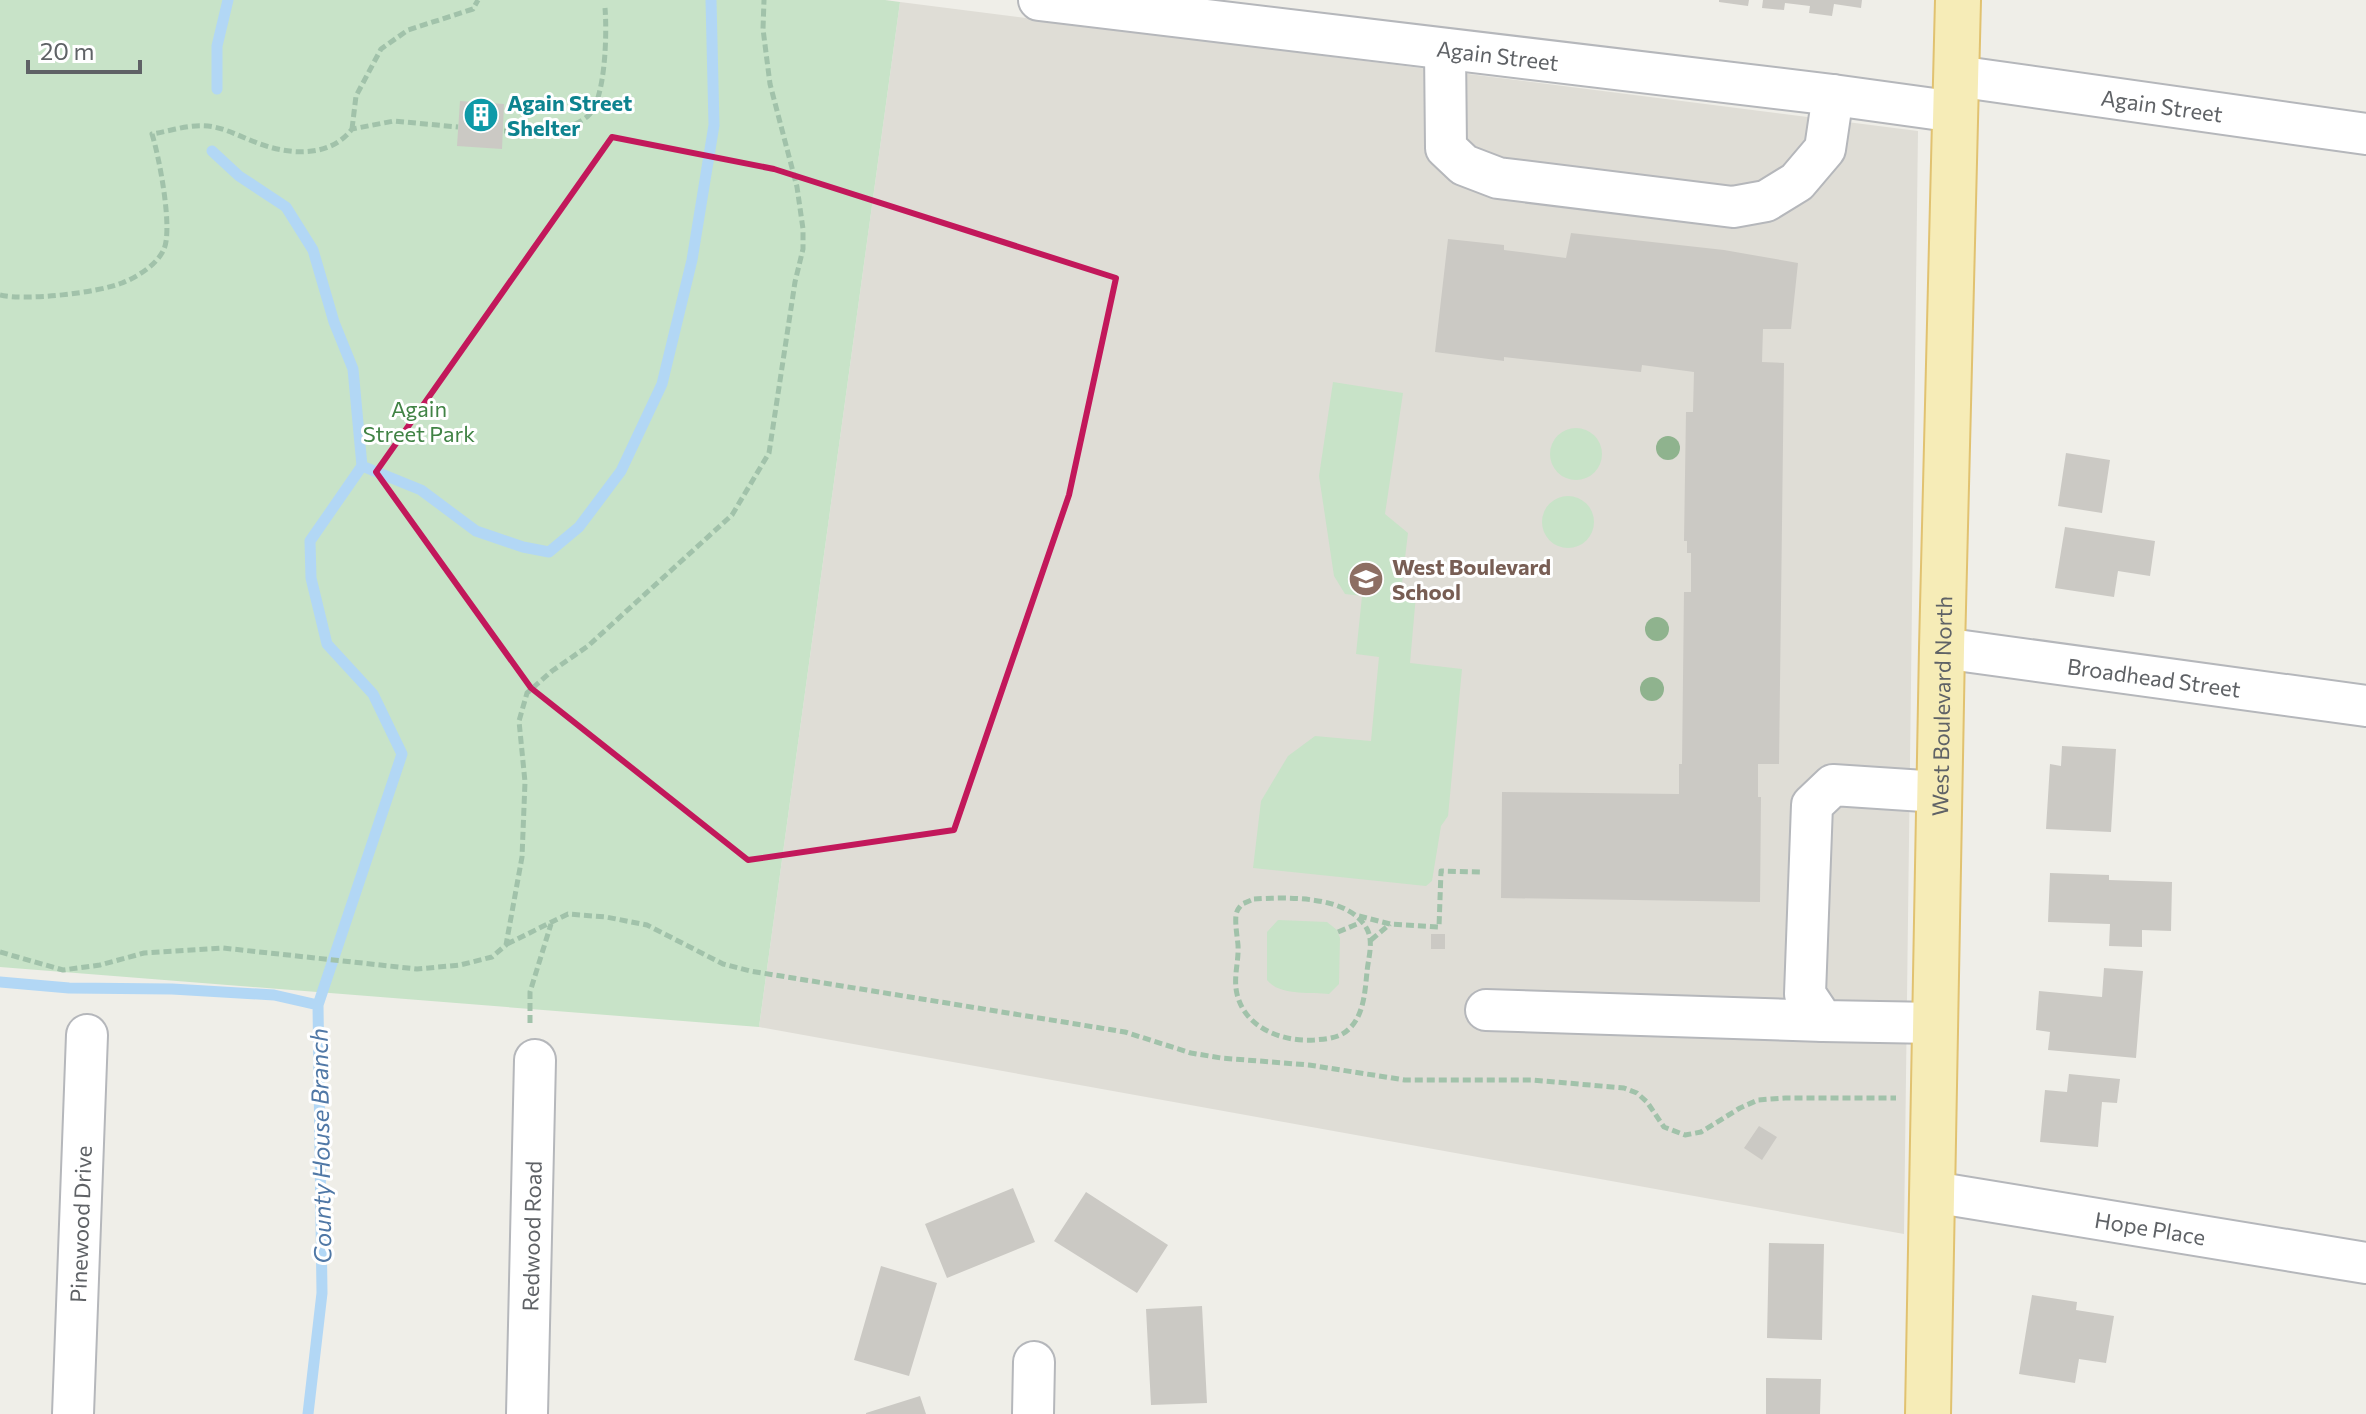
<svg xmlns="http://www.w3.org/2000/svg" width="2366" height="1414" font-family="Commissioner,sans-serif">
  <rect width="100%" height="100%" fill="#efeee8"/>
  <!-- education -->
  <path fill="#dfddd6" d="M 900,2 L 1918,131 L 1904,1234 L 759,1027 Z"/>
  <!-- green -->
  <path fill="#c8e3c8" d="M 0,0 L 885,0 L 900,2 L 759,1027 L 0,967 Z
    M 1333,382 L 1403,393 L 1385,514 L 1408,533 L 1402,583 L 1416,595 L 1410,663 L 1462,669 L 1448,816 L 1441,826 L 1432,881 L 1426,886 L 1253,868 L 1261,801 L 1288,756 L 1315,736 L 1371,741 L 1379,657 L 1356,654 L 1362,596 L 1345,594 L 1334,576 L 1319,476 Z
    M1550 454a26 26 0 1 1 52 0a26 26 0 1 1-52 0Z
    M1542 522a26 26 0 1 1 52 0a26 26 0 1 1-52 0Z
    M 1278,920 L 1327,922 L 1337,930 L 1340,938 L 1339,984 L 1329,994 C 1311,992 1279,996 1267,980 L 1267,932 Z"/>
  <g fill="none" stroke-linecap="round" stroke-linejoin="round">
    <!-- stream -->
    <path stroke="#b2d7f5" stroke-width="11" d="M 217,89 L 217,46 L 228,0
      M 212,151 L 239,176 L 286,207 L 313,250 L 334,322 L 353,369 L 362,466 L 310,541 L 311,578 L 327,644 L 373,694 L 402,754 L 318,1005
      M 362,466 L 421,490 L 476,531 L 523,547 L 549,552 L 579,527 L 621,471 L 662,384 L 692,260 L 714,125 L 711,0
      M 0,982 L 69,988 L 172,989 L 274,995 L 318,1005 L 322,1293 L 308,1414"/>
  </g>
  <!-- building -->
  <path fill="#cbc9c4" d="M 1719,0 L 1749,0 L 1748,6 L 1719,2 Z
    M 1763,0 L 1862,0 L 1861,8 L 1834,4 L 1832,16 L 1809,13 L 1810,6 L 1785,3 L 1784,10 L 1762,8 Z
    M 460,101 L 504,104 L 502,149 L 457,146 Z
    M 1571,233 L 1724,250 L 1798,263 L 1791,329 L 1763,329 L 1762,362 L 1784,363 L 1779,764 L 1758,764 L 1758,797 L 1761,797 L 1760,902 L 1501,898 L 1502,792 L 1679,794 L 1679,764 L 1682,764 L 1684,592 L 1691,592 L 1691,553 L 1687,553 L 1687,541 L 1684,541 L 1686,412 L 1693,412 L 1694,372 L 1642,365 L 1641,372 L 1504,357 L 1504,361 L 1435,352 L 1448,239 L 1504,245 L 1504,250 L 1566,258 Z
    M 2066,453 L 2110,460 L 2102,513 L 2058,506 Z
    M 2065,527 L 2155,541 L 2150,576 L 2118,571 L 2114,597 L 2055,588 Z
    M 2062,746 L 2116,749 L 2111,832 L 2046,829 L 2050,764 L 2061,766 Z
    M 2050,873 L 2109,875 L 2109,880 L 2172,882 L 2171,931 L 2142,930 L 2142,947 L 2109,946 L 2110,924 L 2048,922 Z
    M 1431,934 L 1445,934 L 1445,949 L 1431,949 Z
    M 2104,968 L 2143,971 L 2136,1058 L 2048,1050 L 2050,1032 L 2036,1030 L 2039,991 L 2102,997 Z
    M 2069,1074 L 2120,1079 L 2117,1103 L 2102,1102 L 2098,1147 L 2040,1142 L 2045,1090 L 2067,1092 Z
    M 1759,1126 L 1777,1137 L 1762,1160 L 1744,1148 Z
    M 1013,1188 L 1035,1242 L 947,1278 L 925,1224 Z
    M 1086,1192 L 1168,1245 L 1137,1293 L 1054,1241 Z
    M 1769,1243 L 1824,1244 L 1822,1340 L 1767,1338 Z
    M 881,1266 L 937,1283 L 909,1376 L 854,1360 Z
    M 2032,1295 L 2077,1302 L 2076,1310 L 2114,1316 L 2106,1363 L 2079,1359 L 2075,1383 L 2019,1374 Z
    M 1202,1306 L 1207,1403 L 1151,1405 L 1146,1309 Z
    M 1766,1378 L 1821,1379 L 1820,1414 L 1766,1414 Z
    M 920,1396 L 926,1414 L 866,1414 L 866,1413 Z"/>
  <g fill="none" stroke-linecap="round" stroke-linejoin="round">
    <defs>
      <g id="minor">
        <path id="s1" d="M 1039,0 L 1833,95 L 1956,112"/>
        <path d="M 1445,49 L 1446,148 L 1464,165 L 1498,178 L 1733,207 L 1766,201 L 1797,182 L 1825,149 L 1833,95"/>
        <path id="s2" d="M 1956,76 L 2366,134"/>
        <path id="s3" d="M 1942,648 L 2366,706"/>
        <path d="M 1486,1010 L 1823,1021"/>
        <path d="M 1936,1023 L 1823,1021 L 1805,994 L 1812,805 L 1833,785 L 1939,792"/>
        <path id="s4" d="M 1933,1192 L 2366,1263"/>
        <path id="s5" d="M 73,1414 L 87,1035"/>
        <path id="s6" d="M 527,1414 L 535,1060"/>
        <path d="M 1033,1414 L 1034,1362"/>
      </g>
      <g id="major">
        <path id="s7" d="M 1928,1414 L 1942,648 L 1958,0"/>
      </g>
    </defs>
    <!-- minor casing -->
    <use href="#minor" stroke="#b5b7bb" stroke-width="44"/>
    <!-- major casing -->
    <use href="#major" stroke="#e1c270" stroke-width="48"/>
    <!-- path -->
    <path stroke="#a1c2aa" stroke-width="5" stroke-dasharray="8 4" stroke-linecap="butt" d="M 352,129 L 356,96 L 381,49 L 408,30 L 473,9 L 478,0
      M 504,131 C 524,131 546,134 566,128 C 572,126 582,121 588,116 C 606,100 607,31 605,8
      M 0,295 C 25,301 97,293 122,283 C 137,277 157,265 164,249 C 173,228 159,156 152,134 C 170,131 190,124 208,126 C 225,128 239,136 255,142 C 287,155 329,159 352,129 L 394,121 L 458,127
      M 1254,899 C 1287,897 1349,895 1367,929 C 1374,942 1368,959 1367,972 C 1365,991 1364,1015 1349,1029 C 1340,1038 1327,1039 1314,1040 C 1282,1042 1245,1028 1237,994 C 1233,977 1239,962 1238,945 C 1237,935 1235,924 1236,915 C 1237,909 1239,908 1242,904 Z
      M 1359,916 L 1390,924 L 1439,927 L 1441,871 L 1480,872
      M 1338,932 L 1362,922
      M 1371,940 L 1390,924
      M 507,944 L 568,914 L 606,917 L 647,925 L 723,964 L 750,971 L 1125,1032 L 1191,1053 L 1221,1058 L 1309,1065 L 1405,1080 L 1532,1080 L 1624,1088 L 1637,1093 L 1647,1102 L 1664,1127 L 1685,1135 L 1701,1132 L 1740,1108 L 1758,1100 L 1785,1098 L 1896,1098
      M 0,952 L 63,970 L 100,965 L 144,953 L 223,948 L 417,969 L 460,965 L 492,957 L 506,945 L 522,857 L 525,782 L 519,721 L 527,693 L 552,671 L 588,646 L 732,515 L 769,453 L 795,282 L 803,249 L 803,229 L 797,187 L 770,84 L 763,29 L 764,0
      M 530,1023 L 530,992 L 551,924"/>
    <!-- minor -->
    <use href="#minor" stroke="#fff" stroke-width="40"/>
    <!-- major -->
    <use href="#major" stroke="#f6ecb7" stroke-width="44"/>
  </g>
  <!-- trees -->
  <g fill="#8fb38e">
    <circle cx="1668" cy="448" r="12"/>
    <circle cx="1657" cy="629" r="12"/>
    <circle cx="1652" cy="689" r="12"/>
  </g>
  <!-- marked area -->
  <path fill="none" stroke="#c2185b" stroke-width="6" stroke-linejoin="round" d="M 612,137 L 774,169 L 1116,278 L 1069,495 L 954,830 L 748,860 L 531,688 L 376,472 Z"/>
  <!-- icons -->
  <defs>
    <symbol id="building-disc" viewBox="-11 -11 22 22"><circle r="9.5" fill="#0f9aa8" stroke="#fff"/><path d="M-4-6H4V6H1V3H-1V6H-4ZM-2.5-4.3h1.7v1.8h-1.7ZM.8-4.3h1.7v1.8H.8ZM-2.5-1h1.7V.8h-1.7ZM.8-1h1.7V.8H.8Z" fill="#fff"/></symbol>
    <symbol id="school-disc" viewBox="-11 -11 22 22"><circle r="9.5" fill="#8d6e63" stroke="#fff"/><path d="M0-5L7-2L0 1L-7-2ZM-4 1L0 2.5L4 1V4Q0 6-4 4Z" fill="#fff"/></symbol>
  </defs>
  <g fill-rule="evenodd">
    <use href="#building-disc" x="461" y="95" width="40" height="40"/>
    <use href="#school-disc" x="1346" y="559" width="40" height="40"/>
  </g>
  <g text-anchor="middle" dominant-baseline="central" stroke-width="6" stroke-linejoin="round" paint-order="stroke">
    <!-- street labels -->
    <g font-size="22" fill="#5f6266" stroke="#fff">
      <text stroke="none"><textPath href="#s1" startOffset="462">Again Street</textPath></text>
      <text stroke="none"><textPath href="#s2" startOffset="208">Again Street</textPath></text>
      <text stroke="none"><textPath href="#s3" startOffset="214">Broadhead Street</textPath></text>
      <text stroke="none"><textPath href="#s7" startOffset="708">West Boulevard North</textPath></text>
      <text stroke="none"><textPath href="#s5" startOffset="190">Pinewood Drive</textPath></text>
      <text stroke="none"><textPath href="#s4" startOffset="220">Hope Place</textPath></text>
      <text stroke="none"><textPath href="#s6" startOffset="178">Redwood Road</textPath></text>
    </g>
    <!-- culture labels -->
    <g font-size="22" font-weight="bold" fill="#0d838f" stroke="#fff" text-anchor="start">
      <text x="507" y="102">Again Street<tspan x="507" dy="25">Shelter</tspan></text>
    </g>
    <!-- park labels -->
    <g font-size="22" fill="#418345" stroke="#fff">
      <text x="419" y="408">Again<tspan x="419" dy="25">Street Park</tspan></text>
    </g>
    <!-- education labels -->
    <g font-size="22" font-weight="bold" fill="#785e54" stroke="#fff" text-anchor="start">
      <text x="1392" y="566">West Boulevard<tspan x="1392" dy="25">School</tspan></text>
    </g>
    <!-- water labels -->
    <g font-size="24" font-style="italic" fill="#5078a6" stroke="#fff">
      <text transform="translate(320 1146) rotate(-91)">County House Branch</text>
    </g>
  </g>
  <!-- scale -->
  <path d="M28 60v12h112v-12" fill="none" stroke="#5f6266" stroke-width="4"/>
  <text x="40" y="60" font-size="24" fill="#5f6266" stroke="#ffffff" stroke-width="6" paint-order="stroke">20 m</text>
</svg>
